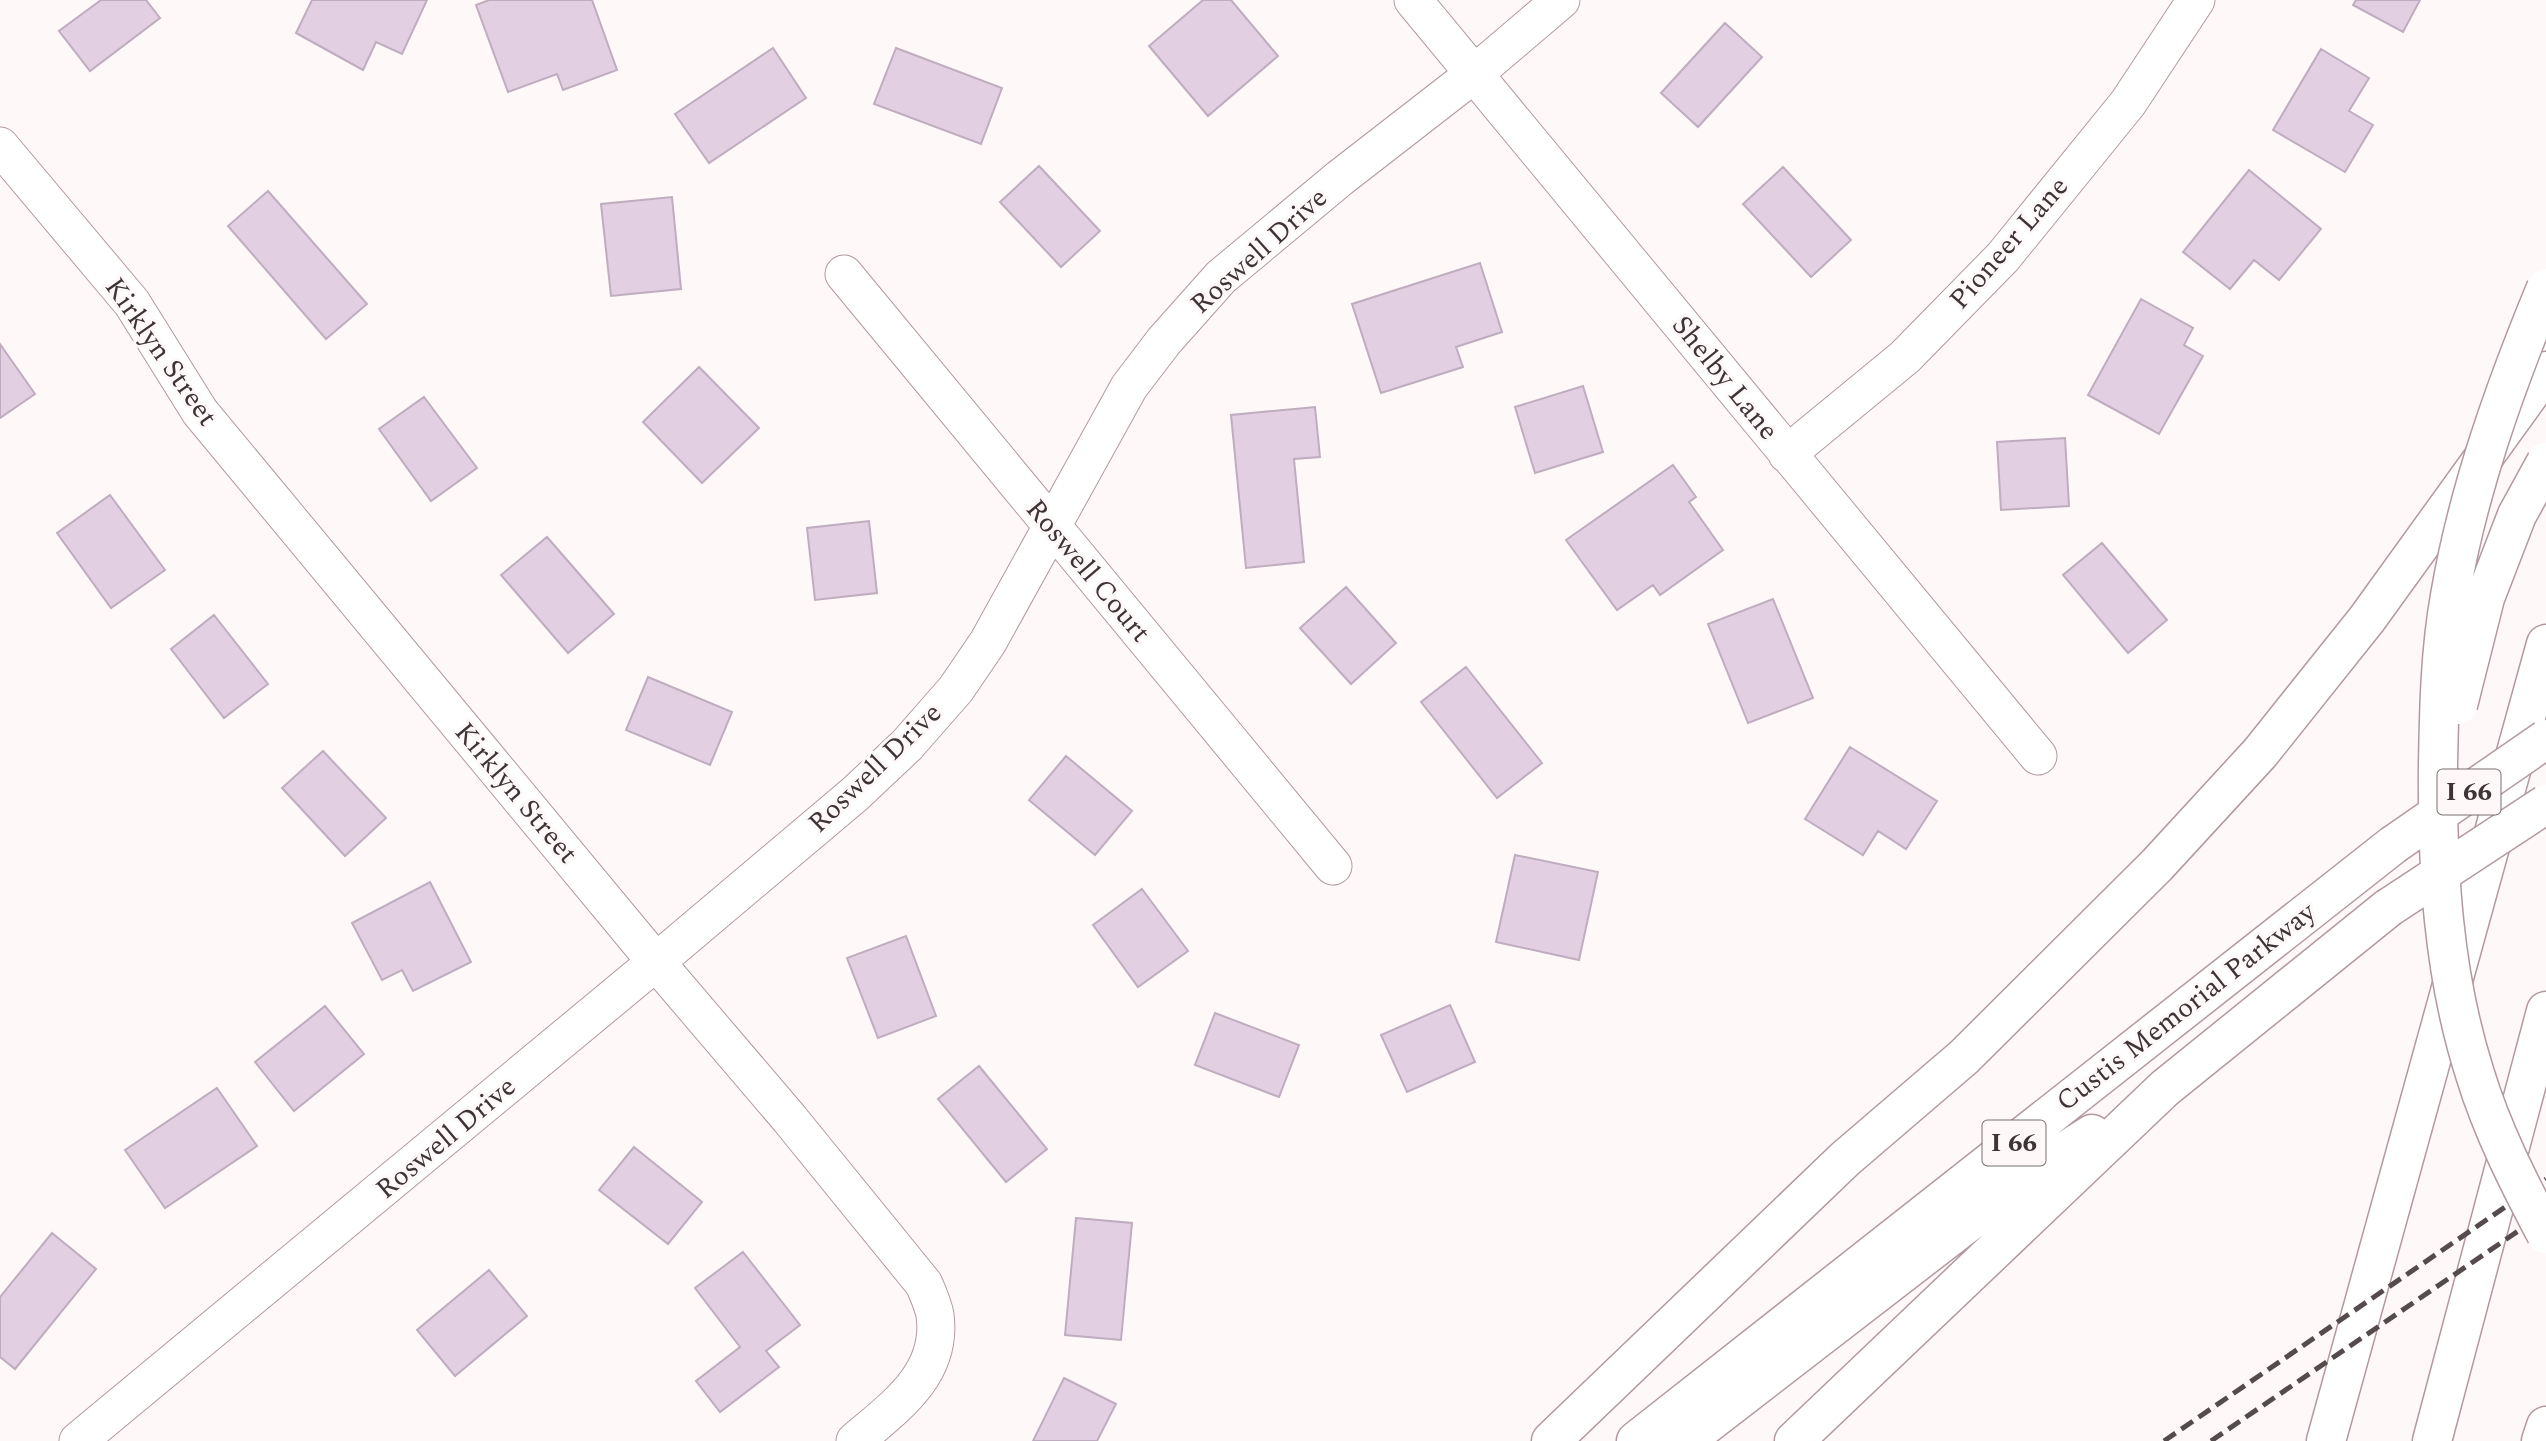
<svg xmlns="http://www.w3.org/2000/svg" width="2546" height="1441" font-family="Spectral,serif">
  <rect width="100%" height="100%" fill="#fef8f9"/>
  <!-- building -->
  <path fill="#e2cfe2" stroke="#bfadbf" stroke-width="2" d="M 101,0 L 146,0 L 160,18 L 90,71 L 59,31 Z
    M 312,0 L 427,0 L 402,54 L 376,42 L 363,70 L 296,33 Z
    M 489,0 L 592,0 L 617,70 L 563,90 L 557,74 L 508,92 L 476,5 Z
    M 1203,0 L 1231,0 L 1278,56 L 1208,116 L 1149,46 Z
    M 2356,0 L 2420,0 L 2403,32 L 2353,5 Z
    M 1725,23 L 1762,57 L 1698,127 L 1661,93 Z
    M 773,48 L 806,98 L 709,163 L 675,114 Z
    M 896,48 L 1002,88 L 981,144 L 874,104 Z
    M 2321,49 L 2369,78 L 2349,111 L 2373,125 L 2345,172 L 2273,130 Z
    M 1039,166 L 1100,231 L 1061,267 L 1000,202 Z
    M 1783,167 L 1851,240 L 1811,277 L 1743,204 Z
    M 2249,170 L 2321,229 L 2279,280 L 2254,260 L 2230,289 L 2183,252 Z
    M 268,191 L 367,304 L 326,339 L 228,226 Z
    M 672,197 L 681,289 L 611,296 L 601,204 Z
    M 1480,263 L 1502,332 L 1456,347 L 1463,367 L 1381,393 L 1352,304 Z
    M 2141,299 L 2193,328 L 2184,345 L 2203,356 L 2159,434 L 2088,395 Z
    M 0,344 L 35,394 L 0,418 Z
    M 699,367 L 759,428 L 702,483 L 643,422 Z
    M 1583,386 L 1603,452 L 1535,473 L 1515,407 Z
    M 424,397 L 477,468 L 431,501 L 379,429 Z
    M 1315,407 L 1320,457 L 1294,459 L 1304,562 L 1246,568 L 1231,415 Z
    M 2065,438 L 2069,506 L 2001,510 L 1997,442 Z
    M 1673,465 L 1696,497 L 1689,502 L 1723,550 L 1660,595 L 1653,585 L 1617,610 L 1566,540 Z
    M 110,495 L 165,570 L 111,608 L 57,533 Z
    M 869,521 L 877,593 L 815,600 L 807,528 Z
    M 547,537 L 614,614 L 568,653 L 501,575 Z
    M 2102,543 L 2167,620 L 2128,653 L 2063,575 Z
    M 1346,587 L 1396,643 L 1351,684 L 1300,628 Z
    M 1773,599 L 1813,698 L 1748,723 L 1708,624 Z
    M 214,615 L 268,684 L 224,718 L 171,649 Z
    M 1466,667 L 1542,763 L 1497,798 L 1421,702 Z
    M 648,677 L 732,712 L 710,765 L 626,730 Z
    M 1850,747 L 1937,801 L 1906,849 L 1878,831 L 1863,855 L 1805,819 Z
    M 323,751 L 386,818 L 345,856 L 282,788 Z
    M 1066,756 L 1132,811 L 1095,855 L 1029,800 Z
    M 1515,855 L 1598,872 L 1579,960 L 1496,942 Z
    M 430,882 L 471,962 L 413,991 L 402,970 L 382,980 L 352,923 Z
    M 1142,889 L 1188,951 L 1138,987 L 1093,925 Z
    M 906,936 L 936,1016 L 878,1038 L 847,958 Z
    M 1450,1005 L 1475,1062 L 1407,1092 L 1381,1035 Z
    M 325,1006 L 364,1054 L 294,1111 L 255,1062 Z
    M 1215,1013 L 1299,1045 L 1279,1097 L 1195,1065 Z
    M 979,1066 L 1047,1149 L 1006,1182 L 938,1099 Z
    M 217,1088 L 257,1146 L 165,1208 L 125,1150 Z
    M 634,1147 L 702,1202 L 668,1244 L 599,1190 Z
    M 1076,1218 L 1132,1223 L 1121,1340 L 1065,1335 Z
    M 52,1233 L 96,1269 L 15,1369 L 0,1357 L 0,1297 Z
    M 743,1252 L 800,1325 L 766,1351 L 779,1367 L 720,1412 L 696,1381 L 740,1347 L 695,1288 Z
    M 489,1270 L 527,1316 L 455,1376 L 417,1330 Z
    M 1064,1378 L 1116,1404 L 1097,1441 L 1033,1441 Z"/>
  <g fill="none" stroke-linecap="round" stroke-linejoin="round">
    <defs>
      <path id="street" d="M 1413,0 L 2038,756
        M 0,146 L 132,303 L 200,412 L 656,962 L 789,1118 L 924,1284 C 928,1294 933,1304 935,1315 C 943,1374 895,1407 855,1441
        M 844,274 L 1333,866
        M 1787,454 L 1905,357 L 2003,257 L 2128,103 L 2196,0
        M 78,1441 L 656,962 L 855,794 L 907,745 L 956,689 L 988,642 L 1129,387 L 1164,341 L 1221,277 L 1340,178 L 1474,74 L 1561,0"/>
      <path id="highway" d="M 1551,1441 L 1845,1159 L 1964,1057 L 2157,865 L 2260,753 L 2367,619 L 2546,371
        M 1636,1441 L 2393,845
        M 1685,1441 L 2040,1167 L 2092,1134
        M 1794,1441 L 2165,1088 L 2388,908
        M 2326,1441 L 2546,644
        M 2432,1441 L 2546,1011
        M 2541,1441 L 2546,1426"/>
    </defs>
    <!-- street casing -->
    <use href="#street" stroke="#b3999f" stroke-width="39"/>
    <!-- highway casing -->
    <use href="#highway" stroke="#b3999f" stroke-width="41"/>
    <!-- street -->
    <use href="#street" stroke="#fff" stroke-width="37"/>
    <!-- highway -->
    <use href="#highway" stroke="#fff" stroke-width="38"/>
    <!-- rail -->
    <path stroke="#554b4d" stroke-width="5" stroke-dasharray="14 7" stroke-linecap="butt" d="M 2164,1441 L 2546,1179
      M 2211,1441 L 2546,1212"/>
    <defs>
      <path id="highway-bridge" d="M 2546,288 C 2505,387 2468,490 2450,596 C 2440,652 2439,709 2438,765 C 2437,870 2443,974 2475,1074 C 2492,1130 2519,1183 2546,1234
        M 2458,705 L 2485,598 L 2517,515 L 2546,462
        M 2393,845 L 2546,739
        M 2388,908 L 2546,804"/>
    </defs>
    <!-- highway-bridge casing -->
    <use href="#highway-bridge" stroke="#b3999f" stroke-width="41" stroke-linecap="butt"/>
    <!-- highway-bridge -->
    <use href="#highway-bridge" stroke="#fff" stroke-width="38"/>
  </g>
  <g text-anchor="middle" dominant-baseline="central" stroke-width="6" stroke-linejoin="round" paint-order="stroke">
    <!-- shield labels -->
    <g fill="#fef8f9" stroke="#786e70" stroke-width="2">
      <rect x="2437.5" y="769.5" width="63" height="45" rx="5"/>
      <rect x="1982.5" y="1120.5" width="63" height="45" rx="5"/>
    </g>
    <g font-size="26" font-weight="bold" fill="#3e3336">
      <text x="2469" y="792">I 66</text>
      <text x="2014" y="1143">I 66</text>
    </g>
    <!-- street labels -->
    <g font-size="28" fill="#3e3336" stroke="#fef8f9">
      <text transform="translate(2009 243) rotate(-49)">Pioneer Lane</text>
      <text transform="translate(1259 251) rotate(-42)">Roswell Drive</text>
      <text transform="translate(161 352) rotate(55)">Kirklyn Street</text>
      <text transform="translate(1725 378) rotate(51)">Shelby Lane</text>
      <text transform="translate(1088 571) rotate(50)">Roswell Court</text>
      <text transform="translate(875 768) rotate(-44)">Roswell Drive</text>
      <text transform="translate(516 793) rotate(50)">Kirklyn Street</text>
      <text transform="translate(2186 1007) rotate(-38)">Custis Memorial Parkway</text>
      <text transform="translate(446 1138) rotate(-40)">Roswell Drive</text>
    </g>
  </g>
</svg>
